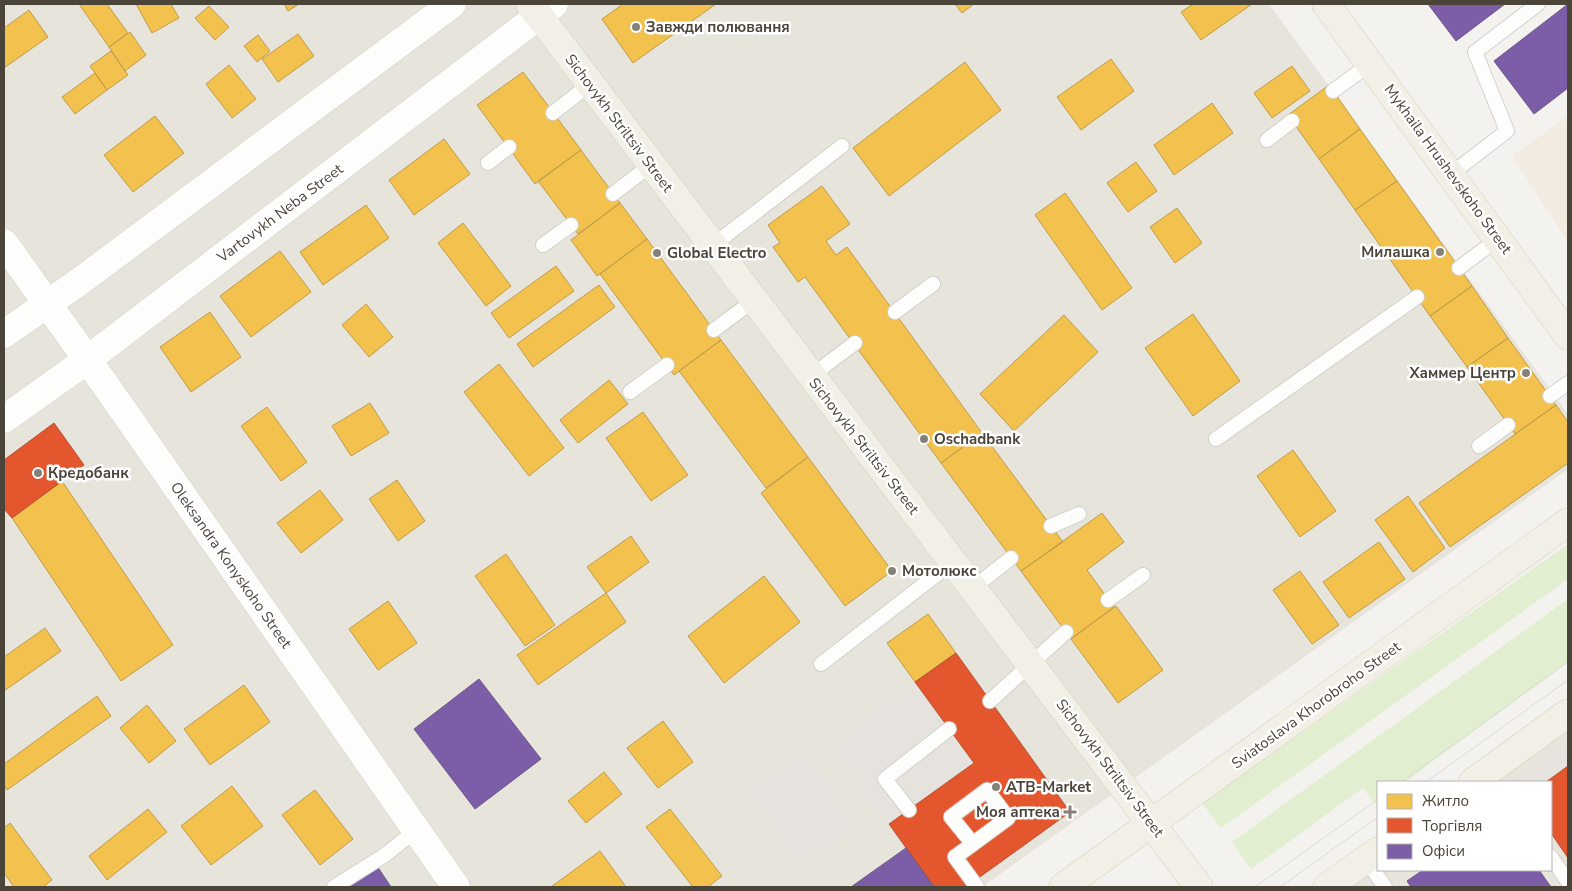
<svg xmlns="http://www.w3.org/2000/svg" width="1572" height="891" font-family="'Nunito Sans',sans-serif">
  <rect width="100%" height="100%" fill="#f4f2ee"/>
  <!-- residential -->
  <path fill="#e7e4dc" d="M 4,4 L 1269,4 L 1568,414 L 1568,469 L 982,887 L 4,887 Z
    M 1568,730 L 1568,887 L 1351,887 L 1378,867 L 1378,870 L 1551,870 L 1551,782 L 1496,782 Z"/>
  <!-- commercial -->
  <path fill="#f3ebdf" d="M 1568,116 L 1568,242 L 1512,156 Z"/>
  <!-- green -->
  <path fill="#e1eecf" d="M 1568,544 L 1568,579 L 1221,828 L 1202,803 Z
    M 1568,599 L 1568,662 L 1405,782 L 1378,782 L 1378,802 L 1375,804 L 1363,788 L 1251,869 L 1232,842 Z"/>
  <!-- parking -->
  <path fill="#e6e3df" d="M 915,682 L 974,763 L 889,824 L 829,749 Z
    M 1568,738 L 1568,767 L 1546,782 L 1514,782 L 1512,779 Z
    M 803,751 L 855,825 L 799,865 L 747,790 Z"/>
  <!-- homes -->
  <path fill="#f2c14e" stroke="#c09c48" d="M 79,4 L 107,4 L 128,33 L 109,47 Z
    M 136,4 L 171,4 L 179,18 L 152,33 Z
    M 284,4 L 299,4 L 288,11 Z
    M 623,4 L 716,4 L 633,63 L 602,19 Z
    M 955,4 L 974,4 L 962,13 Z
    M 1193,4 L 1252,4 L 1201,40 L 1181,12 Z
    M 209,6 L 229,27 L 215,40 L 195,18 Z
    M 29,10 L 48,37 L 4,68 L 4,28 Z
    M 130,32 L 146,55 L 125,71 L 109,47 Z
    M 298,34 L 314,56 L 278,82 L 262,59 Z
    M 258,35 L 270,51 L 257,62 L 244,46 Z
    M 111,51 L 128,75 L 107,90 L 90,66 Z
    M 1111,59 L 1134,91 L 1081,130 L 1057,97 Z
    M 965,62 L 1001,110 L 889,196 L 853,148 Z
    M 229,65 L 256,99 L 232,118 L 206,84 Z
    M 1292,66 L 1310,91 L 1272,118 L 1254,93 Z
    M 523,72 L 581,150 L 535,184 L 477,105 Z
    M 95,73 L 107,90 L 75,114 L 62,97 Z
    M 1329,85 L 1360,129 L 1319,159 L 1288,115 Z
    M 1212,103 L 1233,133 L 1174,175 L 1154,145 Z
    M 155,116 L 184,153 L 133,192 L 104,155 Z
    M 1360,129 L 1397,181 L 1355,210 L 1319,159 Z
    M 444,139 L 470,174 L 414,215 L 389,180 Z
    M 581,150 L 620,203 L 578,234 L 538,181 Z
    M 1136,162 L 1157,191 L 1128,212 L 1107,183 Z
    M 1397,181 L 1472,286 L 1430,316 L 1355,210 Z
    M 822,186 L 850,224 L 826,241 L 836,255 L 847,247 L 982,433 L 941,463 L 805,277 L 798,282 L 773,247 L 780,243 L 768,225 Z
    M 1065,193 L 1132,288 L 1102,310 L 1035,215 Z
    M 620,203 L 647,239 L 597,276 L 571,240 Z
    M 366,205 L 389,238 L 323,285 L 300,252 Z
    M 1177,208 L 1202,243 L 1175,263 L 1150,227 Z
    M 463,223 L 511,286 L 486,306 L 438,243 Z
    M 647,239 L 721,340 L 674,375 L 600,274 Z
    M 280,251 L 311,292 L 251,337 L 220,296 Z
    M 556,266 L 574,291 L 509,338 L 491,313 Z
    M 599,285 L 615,307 L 533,367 L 517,344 Z
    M 1472,286 L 1508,338 L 1467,367 L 1430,316 Z
    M 366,304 L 393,337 L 369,357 L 342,325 Z
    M 210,312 L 241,357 L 191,392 L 160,347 Z
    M 1193,314 L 1240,381 L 1193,416 L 1145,348 Z
    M 1064,315 L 1098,352 L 1014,431 L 980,394 Z
    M 1508,338 L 1556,405 L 1515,434 L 1467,367 Z
    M 721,340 L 808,457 L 766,488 L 679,371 Z
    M 499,364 L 564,448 L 529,476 L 464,392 Z
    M 609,380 L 628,404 L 578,443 L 560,420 Z
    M 370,403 L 389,433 L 351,456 L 332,426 Z
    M 1556,405 L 1568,422 L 1568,463 L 1450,547 L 1419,503 Z
    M 267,407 L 307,462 L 281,481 L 241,426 Z
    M 643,412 L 688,475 L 651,501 L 606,438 Z
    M 982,433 L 1063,542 L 1021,571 L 941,463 Z
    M 1293,450 L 1336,511 L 1300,537 L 1257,476 Z
    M 808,457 L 892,571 L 845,606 L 761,493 Z
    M 397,480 L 425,521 L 398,541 L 369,499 Z
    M 62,481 L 173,645 L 121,681 L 12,518 Z
    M 320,490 L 343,520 L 301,553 L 277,523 Z
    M 1408,496 L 1445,548 L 1413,572 L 1375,520 Z
    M 1102,513 L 1124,542 L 1087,570 L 1114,607 L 1071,639 L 1021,571 Z
    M 631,536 L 649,562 L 606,593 L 587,567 Z
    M 1379,542 L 1405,579 L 1349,618 L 1323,582 Z
    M 506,554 L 555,625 L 525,646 L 475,576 Z
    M 1300,571 L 1339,625 L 1312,644 L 1273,590 Z
    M 764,576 L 800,622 L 724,683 L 688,636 Z
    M 606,593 L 626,622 L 538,685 L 517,655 Z
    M 388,601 L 417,643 L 378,670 L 349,629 Z
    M 1116,606 L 1163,670 L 1118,703 L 1071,639 Z
    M 928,614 L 956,653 L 915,682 L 887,643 Z
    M 45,628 L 61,651 L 4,691 L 4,657 Z
    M 244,685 L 270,722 L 210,765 L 184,729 Z
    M 97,696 L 111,716 L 7,790 L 4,785 L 4,764 Z
    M 147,705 L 176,741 L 149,763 L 120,728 Z
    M 663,721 L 693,762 L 658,788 L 627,748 Z
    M 604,772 L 622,794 L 586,823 L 568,801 Z
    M 232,786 L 263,826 L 211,865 L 181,826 Z
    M 315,790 L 353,839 L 320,865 L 282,815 Z
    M 148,809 L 167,832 L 107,880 L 89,856 Z
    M 670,809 L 722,876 L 708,887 L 693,887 L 646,827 Z
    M 10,823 L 52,880 L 43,887 L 14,887 L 4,873 L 4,828 Z
    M 600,851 L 626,887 L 551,887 Z"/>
  <!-- shops -->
  <path fill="#e4572e" stroke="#b65131" d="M 54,423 L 84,465 L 12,518 L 4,509 L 4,460 Z
    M 956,653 L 1070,812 L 966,887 L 934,887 L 889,824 L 974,763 L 915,682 Z
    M 1568,766 L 1568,858 L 1551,833 L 1551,782 L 1546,782 Z"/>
  <!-- offices -->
  <path fill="#7b5ea7" stroke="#6d5686" d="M 1428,4 L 1505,4 L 1456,41 Z
    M 1568,4 L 1568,88 L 1534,114 L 1494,61 Z
    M 479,679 L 541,759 L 475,809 L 414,729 Z
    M 906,848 L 934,887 L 851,887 Z
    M 377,866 L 391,887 L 345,887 Z
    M 1423,870 L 1539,870 L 1551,887 L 1411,887 L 1407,881 Z"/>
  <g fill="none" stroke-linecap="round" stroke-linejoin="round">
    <defs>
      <path id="service" d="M 1333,91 L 1370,64
        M 553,113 L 590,84
        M 1267,140 L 1292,121
        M 488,163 L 509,147
        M 1451,174 L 1507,131 L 1475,52 L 1538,4
        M 613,194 L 651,165
        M 543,245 L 571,225
        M 712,246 L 842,146
        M 1459,268 L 1499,238
        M 895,312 L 933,284
        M 714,330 L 753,301
        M 811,376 L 855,343
        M 630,392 L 667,365
        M 1550,396 L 1568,383
        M 1216,439 L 1417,297
        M 1479,446 L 1508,425
        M 1051,526 L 1079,514
        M 973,588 L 1011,558
        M 1108,600 L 1143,575
        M 821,664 L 953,562
        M 990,701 L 1066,632
        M 909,810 L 885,779 L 949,729
        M 973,844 L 951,817 L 987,790 L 1008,818 L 955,857 L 977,887
        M 1551,857 L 1568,882
        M 1366,860 L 1385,887
        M 334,887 L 385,855 L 416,830"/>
      <path id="minor" d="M 4,243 L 104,383 L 456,887
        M 4,334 L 79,282 L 452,4
        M 4,419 L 87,360 L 554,4"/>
      <path id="primary" d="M 530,4 L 1199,887
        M 1326,4 L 1568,336
        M 1473,782 L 1568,713
        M 1063,887 L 1568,522
        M 1327,887 L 1378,851"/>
    </defs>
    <!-- service casing -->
    <use href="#service" stroke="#d2d0cb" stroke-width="16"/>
    <!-- minor casing -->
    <use href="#minor" stroke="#d2d0cb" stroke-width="29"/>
    <!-- primary casing -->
    <use href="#primary" stroke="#d6cebb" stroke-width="29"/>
    <!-- service -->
    <use href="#service" stroke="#fdfdfc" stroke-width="14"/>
    <!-- minor -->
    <use href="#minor" stroke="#fdfdfc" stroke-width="28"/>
    <!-- primary -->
    <use href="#primary" stroke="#f2efe6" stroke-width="28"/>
    <!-- tram -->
    <path stroke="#dbdbda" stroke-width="1" d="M 1401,782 L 1568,662
      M 1426,782 L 1568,680
      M 1255,887 L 1378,799
      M 1280,887 L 1378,817"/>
  </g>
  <!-- markers -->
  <g fill="#868178" stroke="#fff" stroke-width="2">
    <circle cx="636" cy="27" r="5"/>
    <circle cx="1440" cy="252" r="5"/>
    <circle cx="657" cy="253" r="5"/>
    <circle cx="1526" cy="373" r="5"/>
    <circle cx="924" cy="439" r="5"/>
    <circle cx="38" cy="473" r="5"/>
    <circle cx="892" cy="571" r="5"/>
    <circle cx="996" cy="787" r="5"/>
    <path d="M1067.5 804.5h5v5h5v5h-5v5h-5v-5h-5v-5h5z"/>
  </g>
  <g text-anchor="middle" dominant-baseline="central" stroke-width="5" stroke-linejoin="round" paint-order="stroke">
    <!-- poi labels -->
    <g font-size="15" font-weight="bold" fill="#4b4439" stroke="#fff" text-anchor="start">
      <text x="646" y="27">Завжди полювання</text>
      <text x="1430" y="252" text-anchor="end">Милашка</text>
      <text x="667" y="253">Global Electro</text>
      <text x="1516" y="373" text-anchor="end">Хаммер Центр</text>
      <text x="934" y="439">Oschadbank</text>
      <text x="48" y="473">Кредобанк</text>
      <text x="902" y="571">Мотолюкс</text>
      <text x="1006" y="787">ATB-Market</text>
      <text x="1060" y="812" text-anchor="end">Моя аптека</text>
    </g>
    <!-- street labels -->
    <g font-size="15" fill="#4b4439" stroke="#fff">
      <text transform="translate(619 123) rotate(53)">Sichovykh Striltsiv Street</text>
      <text transform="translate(1448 169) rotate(54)">Mykhaila Hrushevskoho Street</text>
      <text transform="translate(280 213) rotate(-37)">Vartovykh Neba Street</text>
      <text transform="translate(864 446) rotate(52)">Sichovykh Striltsiv Street</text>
      <text transform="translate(231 565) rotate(55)">Oleksandra Konyskoho Street</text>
      <text transform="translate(1316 705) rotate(-36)">Sviatoslava Khorobroho Street</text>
      <text transform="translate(1110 768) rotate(53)">Sichovykh Striltsiv Street</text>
    </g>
  </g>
  <!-- border -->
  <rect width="1572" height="891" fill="none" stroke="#4b4439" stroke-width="10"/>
  <!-- legend -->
  <rect x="1377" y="781" width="175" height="90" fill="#ffffff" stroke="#b7b4b0"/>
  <rect x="1387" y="794" width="25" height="15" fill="#f2c14e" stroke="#b7b4b0"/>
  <text x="1422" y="806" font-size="15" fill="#4b4439">Житло</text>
  <rect x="1387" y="818" width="25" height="15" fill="#e4572e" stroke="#b7b4b0"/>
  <text x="1422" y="831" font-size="15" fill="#4b4439">Торгівля</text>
  <rect x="1387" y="844" width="25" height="15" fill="#7b5ea7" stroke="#b7b4b0"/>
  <text x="1422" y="856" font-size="15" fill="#4b4439">Офіси</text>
</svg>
